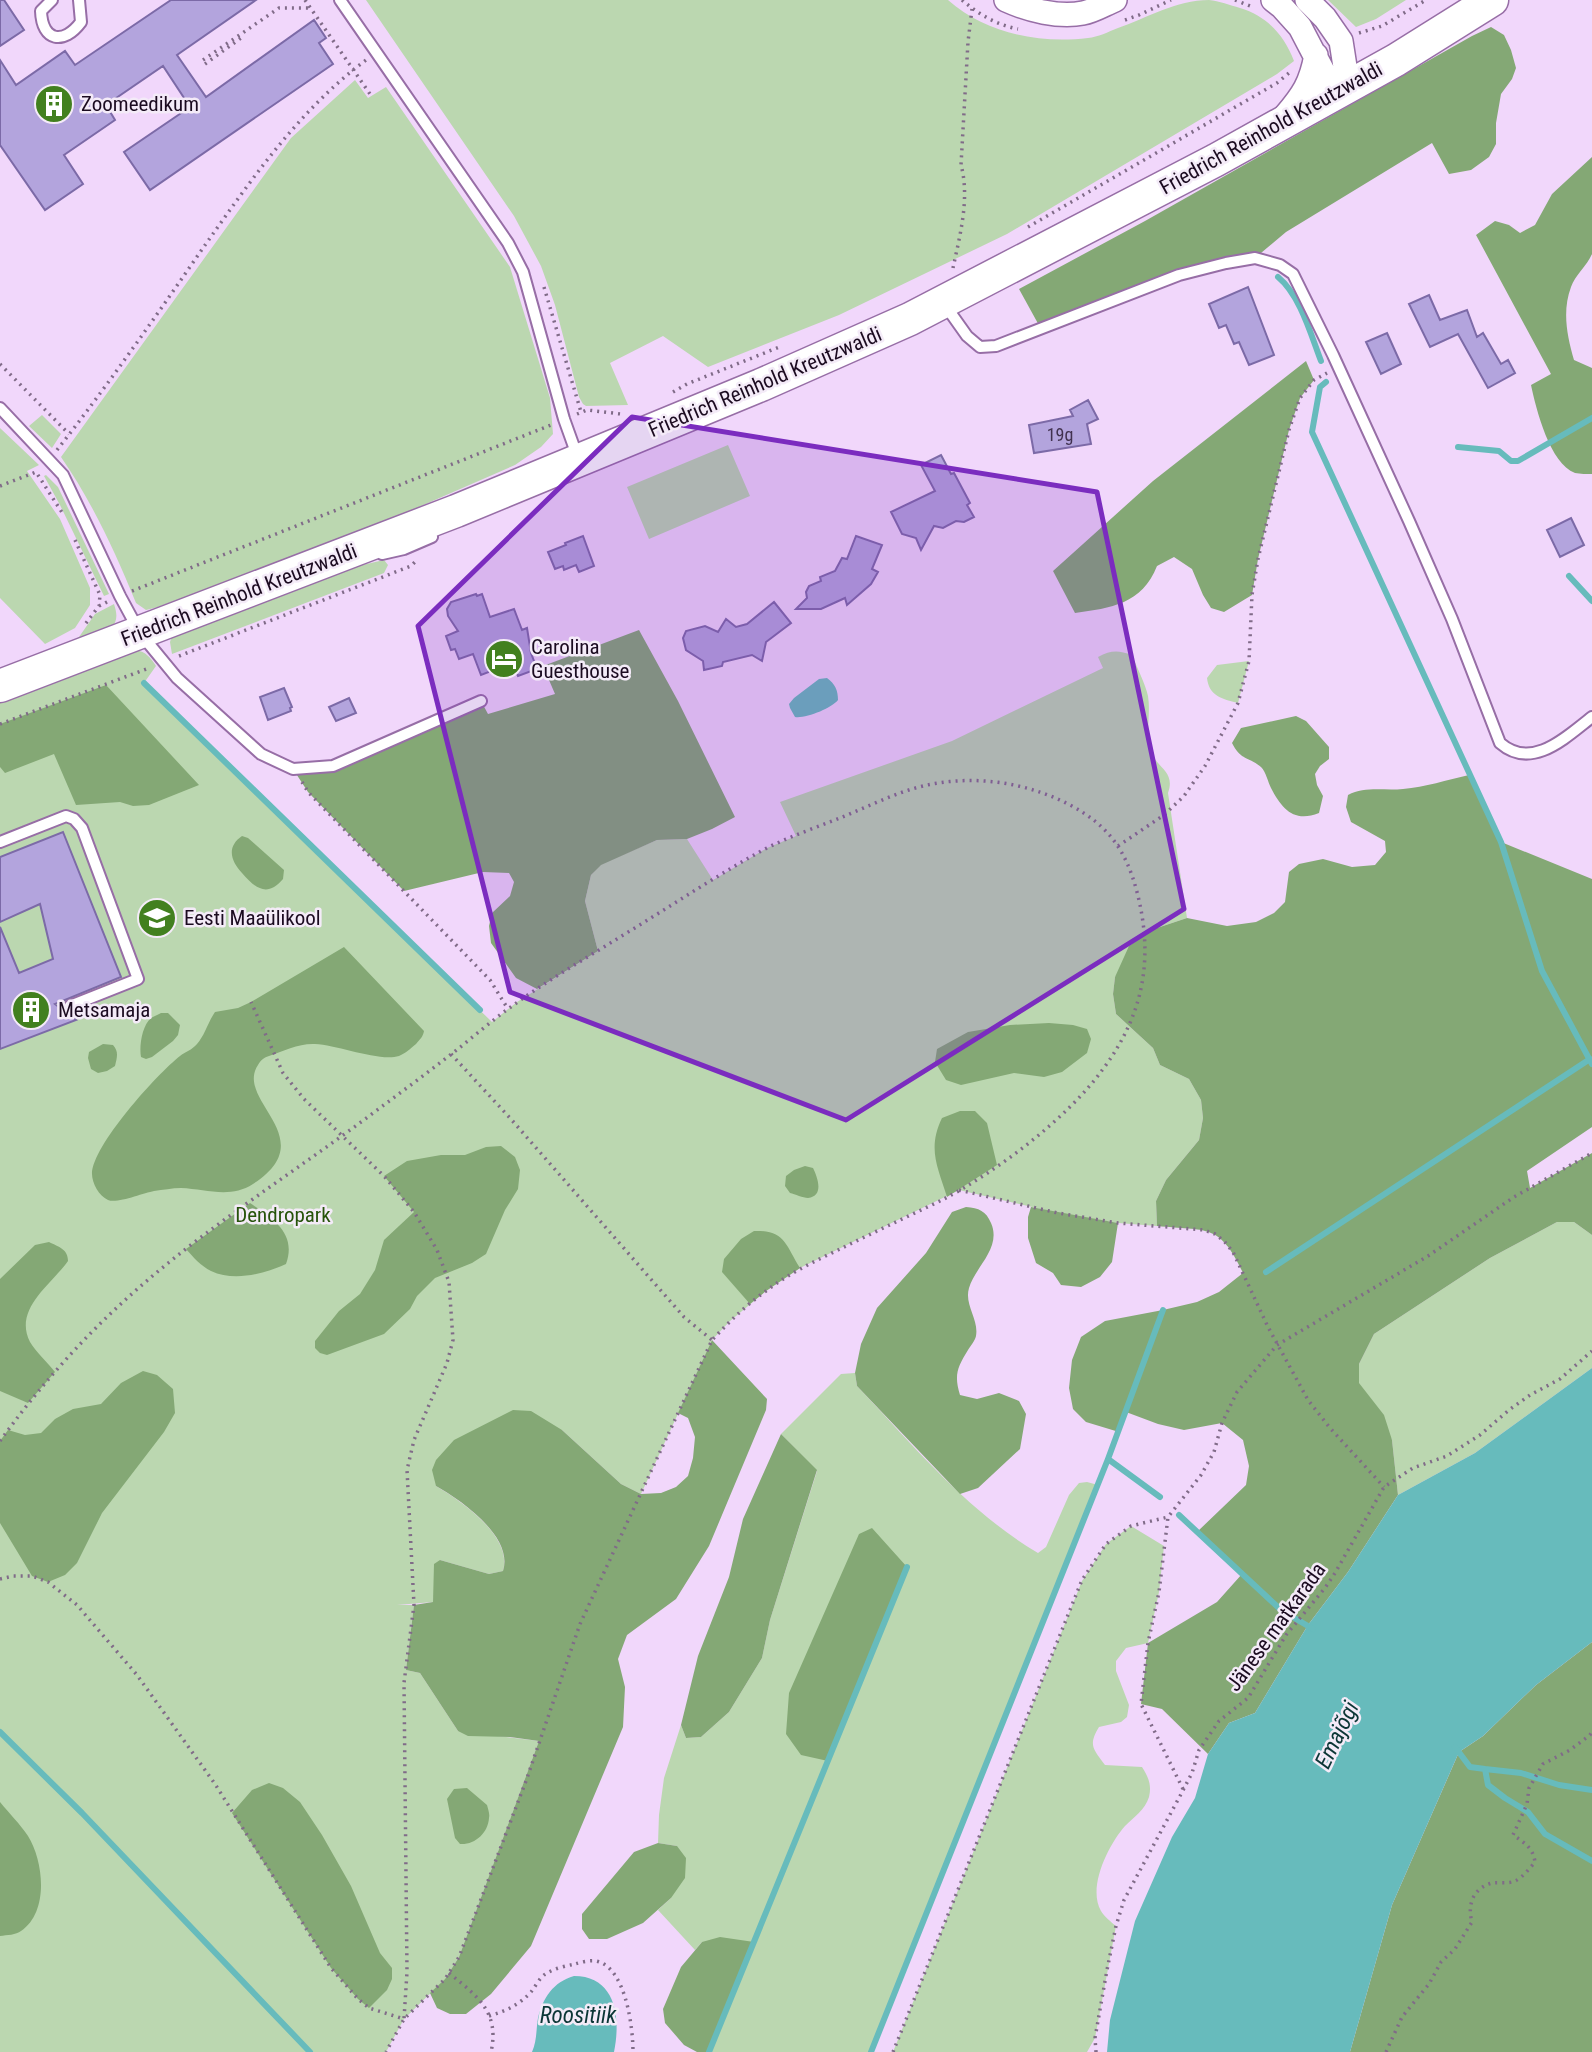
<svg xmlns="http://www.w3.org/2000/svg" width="1592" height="2052" font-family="'Roboto Condensed',sans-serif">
  <rect width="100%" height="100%" fill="#f1d7fb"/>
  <!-- green -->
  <path fill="#bbd7b0" d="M 366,0 L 948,0 C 985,33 1038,44 1088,38 C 1098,37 1108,32 1118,28 C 1147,18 1176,0 1209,0 C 1219,1 1230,5 1240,8 C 1267,16 1284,35 1294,61 L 1277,74 L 1007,234 L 839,315 L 708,367 L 663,336 L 610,363 L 628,405 L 586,406 L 583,404 L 579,397 L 555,305 L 541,266 L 514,216 Z
    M 1328,0 L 1406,0 L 1376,19 L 1356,27 Z
    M 355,80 L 368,98 L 386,87 L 510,267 L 550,398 L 553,434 L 541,447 L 515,465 L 357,534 L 158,607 L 146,610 L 136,603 C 115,551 92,502 61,457 L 291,138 Z
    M 42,415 L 61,434 L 52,448 L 29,426 Z
    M 0,428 L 39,465 L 27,471 L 60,519 L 90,588 L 90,605 L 75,628 L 45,644 L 0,598 Z
    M 728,445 L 750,496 L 649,539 L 627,487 Z
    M 46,475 L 58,487 L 109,594 L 104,596 L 60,505 L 44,476 Z
    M 384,560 L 388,565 L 384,573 L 172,654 L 170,642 L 172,636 L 332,572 Z
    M 114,604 C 117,614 118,619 112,628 L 66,647 L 79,637 L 95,614 Z
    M 136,650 C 146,652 150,657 156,666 L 144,683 L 492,1022 L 517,1002 L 598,951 L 585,901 L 591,875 L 601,864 L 657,840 L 687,839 L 713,880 L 767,848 L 796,836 L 780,802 L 952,741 L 1103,668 L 1098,657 C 1111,650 1118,650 1132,655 C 1137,668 1145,683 1148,696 C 1151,714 1145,733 1151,751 C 1156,768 1176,771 1168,793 L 1187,918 L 1154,929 L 1115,977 L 1113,994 L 1116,1014 L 1153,1048 L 1160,1065 L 1189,1079 L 1201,1100 L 1203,1118 L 1199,1140 L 1166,1180 L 1156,1201 L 1157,1226 L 1118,1223 L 1058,1213 L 959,1190 L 800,1268 L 766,1291 L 730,1321 L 712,1340 L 641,1494 L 621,1484 L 562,1430 L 436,1486 C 461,1501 513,1536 503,1571 L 489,1574 L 440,1560 L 433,1602 L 397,1605 L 414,1605 L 406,1670 L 420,1673 L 458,1731 L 539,1741 L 459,1957 L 445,1979 L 404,2019 L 386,2052 L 0,2052 L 0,701 Z
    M 1249,661 L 1238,703 C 1222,699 1209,696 1207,678 L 1217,665 Z
    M 1557,1222 L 1574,1222 L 1592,1235 L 1592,1368 L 1475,1453 L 1398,1495 L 1392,1440 L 1359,1384 L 1359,1364 L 1374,1334 L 1490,1258 Z
    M 855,1373 L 857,1386 C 913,1445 967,1511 1038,1553 L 1046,1547 L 1069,1495 L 1079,1483 L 1087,1482 L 1098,1485 L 871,2052 L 709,2052 L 753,1942 L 702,1942 L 695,1950 L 658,1910 L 671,1898 L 677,1846 L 658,1843 L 659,1815 L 664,1778 L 681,1725 L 686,1738 L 701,1737 L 729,1712 L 762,1658 L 770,1620 L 817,1471 L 781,1434 L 841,1374 Z
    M 1131,1526 L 1164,1546 L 1159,1592 L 1148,1643 L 1126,1648 L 1116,1661 L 1116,1671 L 1129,1705 L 1127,1717 L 1121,1722 L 1099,1727 C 1088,1745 1093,1749 1105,1765 L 1142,1767 C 1148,1776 1152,1785 1149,1797 C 1145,1810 1134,1817 1125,1826 C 1109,1844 1087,1887 1101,1911 C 1104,1916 1111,1922 1116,1926 L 1095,2038 L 1087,2052 L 893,2052 L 1082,1581 L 1106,1544 Z"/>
  <!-- forest -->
  <path fill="#84a875" d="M 1491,27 L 1504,35 L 1511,50 L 1516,68 L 1512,79 L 1501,94 L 1496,123 L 1496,144 L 1489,157 L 1471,170 L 1449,174 L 1432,143 L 1286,232 L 1255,258 L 1226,263 L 1041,329 L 1019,289 L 1145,221 L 1472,36 Z
    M 1592,157 L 1592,254 C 1587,266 1575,275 1571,287 C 1562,311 1567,336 1574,360 L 1592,368 L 1592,474 C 1587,474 1580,474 1575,473 C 1550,464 1536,409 1531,385 L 1551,374 L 1476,235 L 1495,221 L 1509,225 L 1520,233 L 1535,225 L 1552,194 Z
    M 1306,361 L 1314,380 L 1300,398 L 1289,430 L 1258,559 L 1252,595 L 1224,612 L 1211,608 L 1203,595 L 1192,569 L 1174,557 L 1157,566 C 1142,604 1111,608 1075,613 L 1053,571 L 1153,481 Z
    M 639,630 L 678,701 L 735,817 L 712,829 L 687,839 L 657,840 L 601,865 L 591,875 L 585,901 L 598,951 L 537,989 L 516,978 L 491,943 L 489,926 L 492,913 L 510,896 L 514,882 L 509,873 L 483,872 L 404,891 L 308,792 L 293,769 L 333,766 L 481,701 L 488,714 L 555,694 L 543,666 Z
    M 106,685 L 199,785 L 149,805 L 133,806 L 120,802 L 76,805 L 54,754 L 5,773 L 0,767 L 0,724 Z
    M 1296,716 L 1306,721 L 1329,747 L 1329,759 L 1320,766 L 1315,774 L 1317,785 L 1323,796 L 1319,813 C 1294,823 1282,809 1271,788 C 1268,782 1266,772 1261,767 C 1248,756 1241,761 1232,743 L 1241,728 Z
    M 1469,775 L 1501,842 L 1592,879 L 1592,1127 L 1527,1171 L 1530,1188 L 1592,1153 L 1592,1235 L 1574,1222 L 1557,1222 L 1490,1258 L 1374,1334 L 1359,1364 L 1359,1383 L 1384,1415 L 1392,1440 L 1398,1495 L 1348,1572 L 1308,1625 L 1255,1713 L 1229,1723 L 1208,1754 L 1162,1709 L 1141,1704 L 1148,1643 L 1217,1602 L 1242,1574 L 1197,1532 L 1246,1485 L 1249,1466 L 1243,1440 L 1222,1423 L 1184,1430 L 1158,1424 L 1126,1412 L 1119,1432 L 1086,1422 L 1073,1409 L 1069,1388 L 1072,1360 L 1081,1337 L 1105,1321 L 1163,1310 L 1197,1302 L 1219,1292 L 1243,1273 C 1220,1223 1207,1231 1157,1226 L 1156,1201 L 1166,1180 L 1199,1140 L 1203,1118 L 1201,1100 L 1189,1079 L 1160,1065 L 1153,1048 L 1116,1014 L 1113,994 L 1115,977 L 1129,946 L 1154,929 L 1187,918 L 1227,926 L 1256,922 L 1274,913 L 1285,902 L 1289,872 L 1299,864 L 1323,859 L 1352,867 L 1375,865 L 1386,852 L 1385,841 L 1351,822 L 1346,807 L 1348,795 C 1365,786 1384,791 1403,789 C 1425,787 1447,780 1469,775 Z
    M 242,836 L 248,838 L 284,870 L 283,879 C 267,898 255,888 242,873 C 231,861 226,847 242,836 Z
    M 344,947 L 424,1031 C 423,1037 420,1039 416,1044 C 410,1049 406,1053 399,1056 C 379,1062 338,1045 315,1044 C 300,1043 283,1051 269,1056 C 263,1058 261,1060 258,1065 C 234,1101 324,1138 253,1184 C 230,1199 206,1189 181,1188 C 172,1188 163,1190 154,1191 C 143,1193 117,1204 108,1200 C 99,1196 92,1183 92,1174 C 92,1146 157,1074 180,1056 C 185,1052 192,1050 197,1044 C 205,1035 208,1022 215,1012 L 238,1008 L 251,1002 Z
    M 161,1013 L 168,1013 L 180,1025 L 178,1035 L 173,1041 L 152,1057 L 146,1059 L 141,1057 C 139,1046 142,1026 151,1018 C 154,1016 158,1015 161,1013 Z
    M 1049,1023 L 1073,1025 L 1087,1029 L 1091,1039 L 1087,1053 L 1062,1072 L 1044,1077 L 1014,1073 L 961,1085 L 946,1080 L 935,1062 L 937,1049 L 968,1032 L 1010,1025 Z
    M 103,1044 L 113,1045 C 119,1052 117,1057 115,1066 L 107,1071 L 98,1073 L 91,1069 L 88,1058 L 89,1052 Z
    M 960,1111 L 975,1111 L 987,1123 L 997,1165 L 947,1197 C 938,1167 927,1149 942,1118 Z
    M 501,1146 L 515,1157 L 520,1170 L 518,1189 L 505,1210 L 486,1254 L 472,1263 L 435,1278 L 417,1296 L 410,1309 L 384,1334 L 327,1355 L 320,1353 L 315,1348 L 315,1341 L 339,1311 L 360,1294 L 375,1270 L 384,1240 L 414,1212 L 384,1176 L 407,1161 L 441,1155 L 465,1155 L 486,1147 Z
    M 805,1166 L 813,1168 C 817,1176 825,1196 808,1198 C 803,1198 795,1194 790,1193 L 785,1186 L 786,1176 L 794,1170 Z
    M 250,1203 C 273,1219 297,1233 286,1264 C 264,1274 234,1282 211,1271 C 201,1266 193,1257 186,1249 Z
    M 966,1207 C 979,1208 986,1211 991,1223 C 1002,1248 975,1267 969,1288 C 964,1305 979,1319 976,1336 C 975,1341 971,1345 968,1350 C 957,1368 954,1375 960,1395 L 977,1399 L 999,1393 L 1019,1401 L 1026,1414 L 1020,1449 L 978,1488 L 960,1494 L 857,1386 L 855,1373 L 861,1344 L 877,1308 L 926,1253 L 952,1212 Z
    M 1031,1207 L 1118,1223 L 1112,1262 L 1100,1277 L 1081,1287 L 1061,1285 L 1053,1273 L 1036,1263 L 1028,1238 L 1028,1217 Z
    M 754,1231 C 785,1230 785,1244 800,1268 L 766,1291 L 750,1304 L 722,1272 L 724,1259 L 741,1239 Z
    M 49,1242 C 59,1247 68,1249 68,1261 C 52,1284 13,1309 30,1342 C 36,1352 47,1362 55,1372 L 28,1403 L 0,1391 L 0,1279 L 35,1245 Z
    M 712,1340 L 767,1399 L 766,1410 L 709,1546 L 676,1599 L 627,1635 L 618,1659 L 625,1687 L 623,1727 L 531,1946 L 491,1994 L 466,2014 L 450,2014 L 437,2008 L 430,1993 L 445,1979 L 459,1957 L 539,1741 L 510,1737 L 468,1736 L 458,1731 L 420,1673 L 406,1670 L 414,1605 L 433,1602 L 434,1564 L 440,1560 L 489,1574 L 503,1571 C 514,1537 461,1500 436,1486 L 432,1470 L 436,1460 L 454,1440 L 513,1410 L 531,1411 L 562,1430 L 621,1484 L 641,1494 L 661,1493 L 676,1487 L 688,1476 L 693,1458 L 695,1437 L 688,1418 L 678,1413 Z
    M 143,1371 L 157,1375 L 173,1389 L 175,1413 L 164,1432 L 102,1513 L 77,1563 L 65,1575 L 48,1582 L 32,1576 L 0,1523 L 0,1441 L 8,1430 L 25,1435 L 41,1433 L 55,1419 L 73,1409 L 101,1404 L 121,1383 Z
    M 781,1434 L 817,1470 L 770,1620 L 762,1658 L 729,1712 L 701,1737 L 686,1738 L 681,1725 L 698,1656 L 729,1577 L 743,1519 Z
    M 872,1528 L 907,1567 L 828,1761 L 801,1755 L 786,1734 L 789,1693 L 859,1534 Z
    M 1592,1642 L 1592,2052 L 1350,2052 L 1392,1905 L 1459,1752 L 1483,1736 L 1536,1685 Z
    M 269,1783 L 283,1788 L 300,1802 L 322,1835 L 351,1886 L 380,1953 L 392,1968 L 392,1979 L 387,1990 L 369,2008 L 358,1999 L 331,1968 L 232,1813 L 252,1790 Z
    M 467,1788 L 487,1805 C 488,1809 490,1814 489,1818 C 488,1833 475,1845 460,1844 L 455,1838 L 447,1799 L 454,1789 Z
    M 0,1802 C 9,1813 20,1824 28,1836 C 44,1862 49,1912 21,1931 C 16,1935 7,1935 0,1936 Z
    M 658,1843 L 677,1846 L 686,1858 L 685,1878 L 671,1898 L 643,1923 L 607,1939 L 589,1939 L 582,1929 L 582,1914 L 634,1852 Z
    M 720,1937 L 754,1942 L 709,2052 L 697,2052 L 684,2045 L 665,2023 L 663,2009 L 681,1967 L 702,1942 Z"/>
  <!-- water -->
  <path fill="#67bbbc" d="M 819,679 L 827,678 C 835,684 838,690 838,700 C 832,708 805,719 795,717 L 790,708 L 789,704 L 794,698 Z
    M 1592,1368 L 1592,1642 L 1536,1685 L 1483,1736 L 1459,1752 L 1392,1905 L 1350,2052 L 1107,2052 L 1110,2020 L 1135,1921 L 1172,1837 L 1195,1798 L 1208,1754 L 1229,1723 L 1255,1713 L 1308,1625 L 1348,1572 L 1398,1495 L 1475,1453 Z
    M 574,1976 C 616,1976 621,2018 614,2052 L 532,2052 C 537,2041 536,2030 538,2018 C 543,1998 553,1982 574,1976 Z"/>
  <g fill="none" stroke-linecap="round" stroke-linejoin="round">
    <!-- stream -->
    <path stroke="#67bbbc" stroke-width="6" d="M 1278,277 C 1300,295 1311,335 1321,361
      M 1326,382 L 1320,387 L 1312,432 L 1501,842 L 1542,971 L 1592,1064
      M 1458,447 L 1499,451 L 1511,461 L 1518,461 L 1592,418
      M 1569,576 L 1592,601
      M 144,683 L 480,1010
      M 1266,1272 L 1590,1059
      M 1160,1497 L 1108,1459 L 1163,1310
      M 1179,1515 L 1281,1610 L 1313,1629
      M 0,1732 L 82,1813 L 310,2052
      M 1455,1747 L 1470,1767 L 1485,1769 L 1488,1785 L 1505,1798 L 1528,1812 L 1545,1834 L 1592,1861
      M 1485,1769 L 1521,1773 L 1559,1785 L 1592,1790
      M 709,2052 L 907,1567
      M 871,2052 L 1108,1459"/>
  </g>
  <!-- building -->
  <path fill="#b3a4dd" stroke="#7c6aa7" stroke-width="2" d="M 0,0 L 4,0 L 24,30 L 0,46 Z
    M 171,0 L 256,0 L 177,55 L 206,97 L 314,20 L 326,38 L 319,43 L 333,64 L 150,190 L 124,152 L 190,107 L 163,66 L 106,105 L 115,120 L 64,155 L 83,184 L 45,210 L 0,145 L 0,60 L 16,85 L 65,51 L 75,65 Z
    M 1248,287 L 1274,355 L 1249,365 L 1239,342 L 1234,344 L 1226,325 L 1219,328 L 1209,304 Z
    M 1429,295 L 1440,320 L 1467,310 L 1477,337 L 1483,333 L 1501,364 L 1508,360 L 1515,373 L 1488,388 L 1458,334 L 1430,347 L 1409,304 Z
    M 1387,333 L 1401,364 L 1381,374 L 1366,342 Z
    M 1088,400 L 1098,419 L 1087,424 L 1091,444 L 1034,453 L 1029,425 L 1073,416 L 1070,410 Z
    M 941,455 L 951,474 L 954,473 L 970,503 L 967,505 L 974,517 L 964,522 L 956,521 L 943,528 L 934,526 L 921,550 L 916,538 L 902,534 L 891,512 L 935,491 L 921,465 Z
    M 1571,518 L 1584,545 L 1560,557 L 1547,530 Z
    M 583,536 L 594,566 L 579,572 L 576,565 L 564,570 L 563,566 L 555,569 L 548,552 L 566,545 L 565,543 Z
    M 856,536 L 882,545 L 872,569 L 878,572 L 871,584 L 847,605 L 845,598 L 821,609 L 796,609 L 807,598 L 806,592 L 809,586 L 821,581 L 820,577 L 835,571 L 842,558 L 847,559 Z
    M 476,594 L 477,596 L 482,594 L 490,617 L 514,609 L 522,630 L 527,628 L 531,653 L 537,669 L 518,676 L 512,663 L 481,675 L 473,654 L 459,659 L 455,649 L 451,650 L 446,636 L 458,631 L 448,616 L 447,609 L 451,602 Z
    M 774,602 L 791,623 L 766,642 L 762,661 L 752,655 L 723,662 L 722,666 L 704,670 L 703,661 L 686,650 L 683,638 L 686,631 L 705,626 L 718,632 L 726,619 L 736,627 L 747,624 Z
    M 284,688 L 292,707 L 290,708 L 291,711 L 268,720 L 260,697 Z
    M 349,698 L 356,713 L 336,721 L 329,707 Z
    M 63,832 L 121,977 L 55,1004 L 76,1020 L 0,1049 L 0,927 L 19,973 L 53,959 L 40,904 L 0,922 L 0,857 Z"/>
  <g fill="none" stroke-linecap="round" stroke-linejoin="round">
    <defs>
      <path id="lane" d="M 52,0 L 41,11 C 42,42 64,45 81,22 L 79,0
        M 340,0 L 508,243 L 523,272 L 564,419 L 578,458
        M 945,305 L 967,336 L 980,347 L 996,346 L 1179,275 L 1226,263 L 1255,258 L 1280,265 L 1293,274 L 1333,355 L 1409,521 L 1452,619 L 1500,743 C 1532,771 1566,737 1592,717
        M 0,408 L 63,475 L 120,596 L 140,633 L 177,678 L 261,754 L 293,769 L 333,766 L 481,701
        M 382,554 L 404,549 L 432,537
        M 0,842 L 66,816 L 74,819 L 82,828 L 138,979 L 70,1006"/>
      <path id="street" d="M 1006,0 C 1028,10 1059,18 1083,13 C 1094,11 1105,4 1115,0
        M 1273,0 L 1282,7 L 1300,27 L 1325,75 L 1348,86
        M 1307,0 L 1325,18 L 1341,41 L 1348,86
        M 1285,116 C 1303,95 1311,83 1316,55"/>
      <path id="secondary" d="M 0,686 L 456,511 L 761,385 L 910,319 L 1216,160 L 1396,60 L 1492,0"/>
    </defs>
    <!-- lane casing -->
    <use href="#lane" stroke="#976ea6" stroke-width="14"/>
    <!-- street casing -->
    <use href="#street" stroke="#976ea6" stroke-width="26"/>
    <!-- secondary casing -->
    <use href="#secondary" stroke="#976ea6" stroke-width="35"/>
    <!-- path -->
    <path stroke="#806b88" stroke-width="3.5" stroke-dasharray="2 5" stroke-linecap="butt" d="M 305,0 L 370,94
      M 962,0 C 978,14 997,25 1018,29
      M 1235,0 L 1253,7
      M 1125,20 L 1139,15 L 1171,0
      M 1359,33 L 1382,26 L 1426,0
      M 203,60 L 279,8 L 310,8
      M 205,64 L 241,38 L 239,36
      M 1028,227 L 1277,83 L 1289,73
      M 953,268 C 960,235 970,198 961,165 L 968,42 L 972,9
      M 544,287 L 581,412
      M 0,364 L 69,434
      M 673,392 L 687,384 L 782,346
      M 577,414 L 587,410 L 621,414
      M 57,450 C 108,385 156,316 203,248 C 251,180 299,110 366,60
      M 0,486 L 36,472 L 63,514
      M 75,540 L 100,595 L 99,606 L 83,627
      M 132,591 L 551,425
      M 99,606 L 109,601
      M 179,656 L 411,566 L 415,562
      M 0,724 L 149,668
      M 302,782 L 308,792 L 490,980 L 508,1009
      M 1118,846 L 1164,815 L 1184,796 L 1205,766 L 1238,703 L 1249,661 L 1252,595 L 1258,559 L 1289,430 L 1300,398 L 1314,380 L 1327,373
      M 451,1054 L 510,1118 L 684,1317 L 712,1340
      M 959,1190 L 1058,1213 L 1118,1223 L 1204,1230 L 1215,1234 L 1224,1241 L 1233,1252 L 1268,1327 L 1308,1400 L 1330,1428 L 1384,1487
      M 0,1441 C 37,1390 78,1343 124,1301 C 196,1235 279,1182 357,1125 C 388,1102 419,1079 449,1056 C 471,1039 492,1020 515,1004 C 548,980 585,959 620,937 C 668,908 714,877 763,850 C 788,837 815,828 840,818 C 872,805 904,788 938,783 C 983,776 1030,784 1070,805 C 1108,825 1126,850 1137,892 C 1154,958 1144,1014 1103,1069 C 1067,1119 996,1172 942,1200 C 907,1217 872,1233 838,1250 C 813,1262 788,1274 766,1291 C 746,1305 729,1322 712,1340 L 580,1624 L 526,1781 L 459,1957 L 445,1979 L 404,2019 L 386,2052
      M 0,1579 L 13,1576 L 32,1576 L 48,1582 L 77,1605 L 137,1675 L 215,1784 L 331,1968 L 358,1999 L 369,2008 L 404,2019 L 407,1972 L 404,1683 L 414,1605 L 407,1470 L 414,1440 L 447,1363 L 453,1340 L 449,1282 L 437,1250 L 414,1212 L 384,1176 L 304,1099 L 283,1073 L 251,1002
      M 1183,1789 L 1141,1704 L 1148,1643 L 1159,1592 L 1168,1517 L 1201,1475 L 1214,1452 L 1222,1423 L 1237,1392 L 1277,1345 L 1428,1256 L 1514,1197 L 1592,1153
      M 449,1973 C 477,1996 500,2012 491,2052
      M 489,2016 C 506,2011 519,2005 531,1992 C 535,1987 539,1979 544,1975 C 552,1969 565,1966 575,1964 C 581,1962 590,1960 596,1961 C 626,1967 633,2028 633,2052
      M 893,2052 L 1082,1580 L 1106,1544 L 1131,1526 L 1168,1517
      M 1096,2052 L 1095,2038 L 1107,1970 L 1116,1926 L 1124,1900 L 1180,1796 L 1192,1773 L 1199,1750 L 1219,1721 L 1248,1698 L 1286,1635 L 1325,1588 L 1335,1573 L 1384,1487 L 1413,1468 L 1447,1456 L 1480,1435 L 1509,1410 L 1530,1395 L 1560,1379 L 1592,1351
      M 1386,2052 L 1402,2017 L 1429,1984 L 1441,1962 L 1455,1949 L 1472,1922 C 1467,1905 1473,1888 1492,1883 C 1499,1882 1508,1884 1515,1881 C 1522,1878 1530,1868 1535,1862 C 1533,1848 1525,1843 1513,1835 L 1527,1804 L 1529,1788 L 1543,1764 L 1570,1750 L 1590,1735 L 1592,1731"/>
    <!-- lane -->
    <use href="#lane" stroke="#fff" stroke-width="10"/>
    <!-- street -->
    <use href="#street" stroke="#fff" stroke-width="23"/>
    <!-- secondary -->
    <use href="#secondary" stroke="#fff" stroke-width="32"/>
  </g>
  <!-- marked area -->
  <path fill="#7b2cbf" fill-opacity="0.2" stroke="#7b2cbf" stroke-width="5" stroke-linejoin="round" d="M 632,417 L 1097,492 L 1184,909 L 846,1120 L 510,992 L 418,626 Z"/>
  <!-- icons -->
  <defs>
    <symbol id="building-disc" viewBox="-11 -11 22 22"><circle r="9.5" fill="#42801f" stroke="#f4ebf8"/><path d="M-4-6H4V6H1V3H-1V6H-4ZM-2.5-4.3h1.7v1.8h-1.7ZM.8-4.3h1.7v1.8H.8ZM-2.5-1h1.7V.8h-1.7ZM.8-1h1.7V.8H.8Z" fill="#fff"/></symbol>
    <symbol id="hotel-disc" viewBox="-11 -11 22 22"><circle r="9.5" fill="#42801f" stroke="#f4ebf8"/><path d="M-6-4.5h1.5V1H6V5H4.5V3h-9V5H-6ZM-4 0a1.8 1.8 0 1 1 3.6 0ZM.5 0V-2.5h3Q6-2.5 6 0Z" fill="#fff"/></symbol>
    <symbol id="university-disc" viewBox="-11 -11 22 22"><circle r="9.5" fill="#42801f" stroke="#f4ebf8"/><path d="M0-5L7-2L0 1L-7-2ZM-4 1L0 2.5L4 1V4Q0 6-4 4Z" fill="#fff"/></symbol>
  </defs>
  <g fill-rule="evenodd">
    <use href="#building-disc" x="32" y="82" width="44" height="44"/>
    <use href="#hotel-disc" x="482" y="637" width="44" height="44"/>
    <use href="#university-disc" x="135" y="896" width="44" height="44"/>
    <use href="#building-disc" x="9" y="988" width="44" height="44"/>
  </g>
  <g text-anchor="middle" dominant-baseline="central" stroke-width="5" stroke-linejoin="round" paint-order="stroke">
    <!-- number labels -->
    <g font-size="18" fill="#41314f">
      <text x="1060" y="434">19g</text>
    </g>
    <!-- poi labels -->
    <g font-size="21" fill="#1b0b20" stroke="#f4ebf8" text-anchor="start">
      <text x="81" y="104">Zoomeedikum</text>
      <text x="531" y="647">Carolina<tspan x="531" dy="24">Guesthouse</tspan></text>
      <text x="184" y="918">Eesti Maaülikool</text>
      <text x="58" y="1010">Metsamaja</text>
    </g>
    <!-- street labels -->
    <g font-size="21" fill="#1b0b20" stroke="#f4ebf8">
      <text transform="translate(1271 128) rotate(-29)">Friedrich Reinhold Kreutzwaldi</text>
      <text transform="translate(765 382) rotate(-23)">Friedrich Reinhold Kreutzwaldi</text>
      <text transform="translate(239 595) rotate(-21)">Friedrich Reinhold Kreutzwaldi</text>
      <text transform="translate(1276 1627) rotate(-54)">Jänese matkarada</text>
    </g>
    <!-- park labels -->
    <g font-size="21" fill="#26530a" stroke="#f4ebf8">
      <text x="283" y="1215">Dendropark</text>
    </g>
    <!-- water labels -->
    <g font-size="23" font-style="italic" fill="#0c3636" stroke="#f4ebf8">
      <text transform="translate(1337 1735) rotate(-64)">Emajõgi</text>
      <text x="578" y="2015">Roositiik</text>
    </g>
  </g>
</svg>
